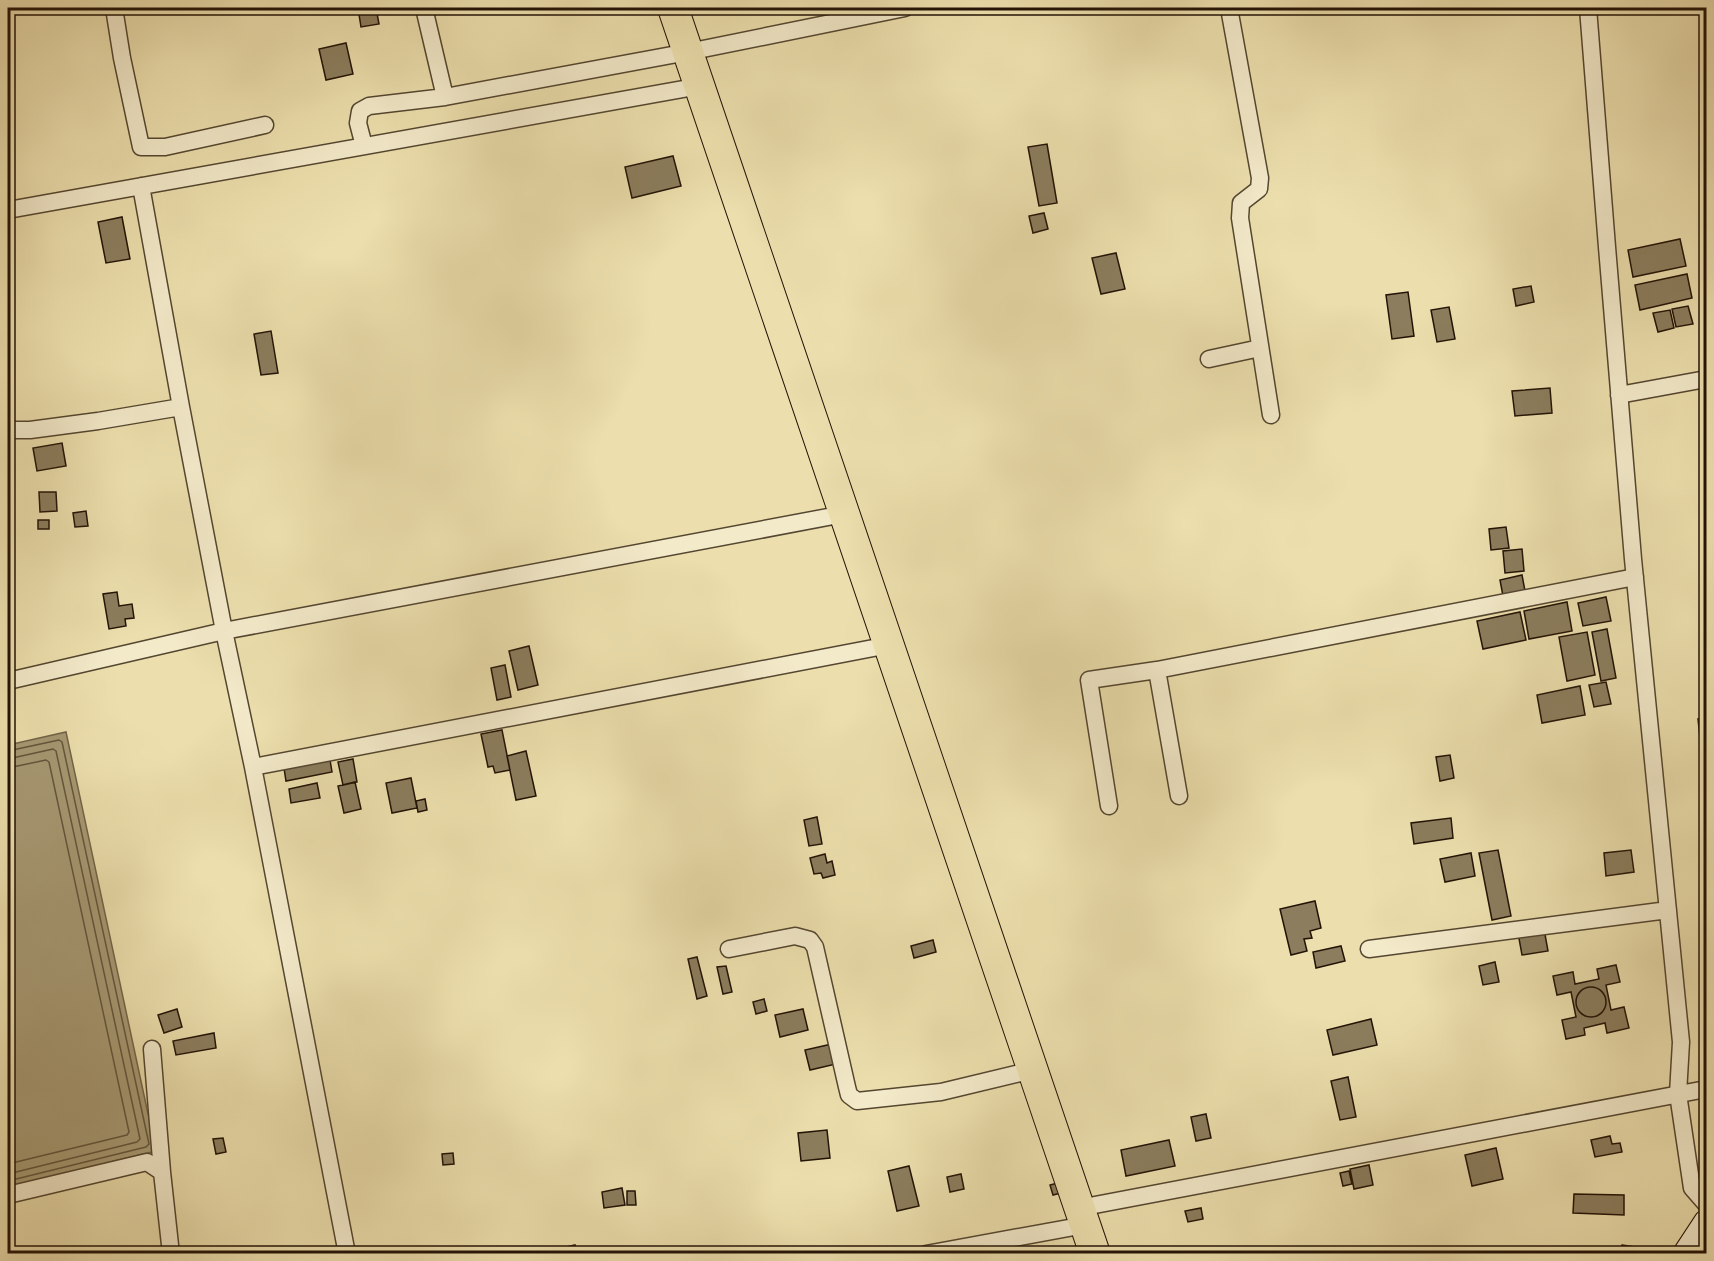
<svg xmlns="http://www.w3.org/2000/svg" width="1714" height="1261" font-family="'IM FELL DW Pica',serif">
  <rect width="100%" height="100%" fill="#ecdfad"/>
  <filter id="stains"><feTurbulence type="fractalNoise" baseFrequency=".00333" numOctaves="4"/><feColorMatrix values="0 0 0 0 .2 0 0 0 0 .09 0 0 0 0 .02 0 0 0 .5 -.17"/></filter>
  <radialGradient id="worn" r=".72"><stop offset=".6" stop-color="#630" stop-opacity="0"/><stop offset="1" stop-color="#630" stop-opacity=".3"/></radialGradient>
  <!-- water -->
  <path fill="#a79a74" stroke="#726448" stroke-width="1.5" d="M 66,732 L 156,1151 L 8,1187 L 8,745 Z"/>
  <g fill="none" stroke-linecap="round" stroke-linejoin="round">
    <!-- shore -->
    <path stroke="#64563d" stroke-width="1.5" d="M 8,751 L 59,740 L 62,742 L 149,1144 L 146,1147 L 8,1181
      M 8,759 L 53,749 L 56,751 L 140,1139 L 137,1142 L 8,1174
      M 8,768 L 46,760 L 49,762 L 129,1132 L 127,1135 L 8,1164"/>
  </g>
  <!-- building -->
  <path fill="#8b7d5d" stroke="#221306" stroke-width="1.5" d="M 358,8 L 376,8 L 379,24 L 361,27 Z
    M 346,43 L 353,74 L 326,80 L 319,49 Z
    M 1047,144 L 1057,203 L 1039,206 L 1028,147 Z
    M 673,156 L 681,186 L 632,198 L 625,167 Z
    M 1044,213 L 1048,229 L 1033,233 L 1029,216 Z
    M 122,217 L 130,259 L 106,263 L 98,222 Z
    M 1680,239 L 1686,266 L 1633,277 L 1628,250 Z
    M 1116,253 L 1125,289 L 1101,294 L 1092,258 Z
    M 1687,274 L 1692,298 L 1640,310 L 1635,285 Z
    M 1531,286 L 1534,302 L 1516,306 L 1513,289 Z
    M 1408,292 L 1414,336 L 1392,339 L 1386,295 Z
    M 1688,306 L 1693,324 L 1676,327 L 1672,309 Z
    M 1449,307 L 1455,339 L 1437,342 L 1431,310 Z
    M 1670,310 L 1674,328 L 1658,332 L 1653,313 Z
    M 271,331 L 278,373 L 261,375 L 254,334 Z
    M 1550,388 L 1552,413 L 1515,416 L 1512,391 Z
    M 62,443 L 66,466 L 37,471 L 33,448 Z
    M 39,492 L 56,492 L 57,511 L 40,512 Z
    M 86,511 L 88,526 L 75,527 L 73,513 Z
    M 38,520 L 49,520 L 49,529 L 38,529 Z
    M 1506,527 L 1509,548 L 1491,550 L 1489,529 Z
    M 1522,549 L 1524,571 L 1505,573 L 1503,551 Z
    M 1522,575 L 1525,591 L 1503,596 L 1500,580 Z
    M 117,592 L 119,606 L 132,604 L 134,618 L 125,619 L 126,626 L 109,629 L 103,594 Z
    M 1606,597 L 1611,621 L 1583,626 L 1578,603 Z
    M 1567,602 L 1572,631 L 1529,639 L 1524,611 Z
    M 1520,612 L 1526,640 L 1483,649 L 1477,621 Z
    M 1607,629 L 1616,678 L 1601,681 L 1592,632 Z
    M 1587,632 L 1595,675 L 1567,681 L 1559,637 Z
    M 529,646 L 538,685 L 518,690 L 509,651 Z
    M 505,665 L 511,697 L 497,700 L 491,668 Z
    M 1606,682 L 1611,704 L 1594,707 L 1589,685 Z
    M 1580,686 L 1585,715 L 1542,723 L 1537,695 Z
    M 1706,718 L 1706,737 L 1700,738 L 1698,719 Z
    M 502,730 L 510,770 L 495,773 L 493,766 L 488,767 L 481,734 Z
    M 526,751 L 536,796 L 516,800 L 507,756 Z
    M 1450,755 L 1454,778 L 1440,781 L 1436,757 Z
    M 353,759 L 357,782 L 343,785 L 338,762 Z
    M 330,760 L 332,772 L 286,781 L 284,768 Z
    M 411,778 L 417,808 L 392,813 L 386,783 Z
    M 355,782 L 361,809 L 344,813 L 338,786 Z
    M 317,783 L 320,798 L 291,803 L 289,789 Z
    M 425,799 L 427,810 L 418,812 L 416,801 Z
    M 817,817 L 822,844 L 809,846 L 804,820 Z
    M 1451,818 L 1453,838 L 1414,844 L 1411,823 Z
    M 1498,850 L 1511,916 L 1492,920 L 1479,853 Z
    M 1631,850 L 1634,872 L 1606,876 L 1604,853 Z
    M 1471,853 L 1475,876 L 1445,882 L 1440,859 Z
    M 825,854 L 827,863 L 832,861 L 835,875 L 823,878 L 821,873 L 814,874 L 810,858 Z
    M 1315,901 L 1321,928 L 1310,931 L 1312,938 L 1304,939 L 1307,951 L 1291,955 L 1280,909 Z
    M 1544,929 L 1548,951 L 1522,955 L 1518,933 Z
    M 933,940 L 936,952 L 914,958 L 911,946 Z
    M 1341,946 L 1345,961 L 1316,968 L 1313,952 Z
    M 697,957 L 707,996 L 697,999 L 688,959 Z
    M 1495,962 L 1499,982 L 1483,985 L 1479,966 Z
    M 1616,965 L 1620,982 L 1606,985 L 1611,1010 L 1624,1007 L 1629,1028 L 1607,1033 L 1605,1023 L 1584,1028 L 1585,1035 L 1566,1039 L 1562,1020 L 1576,1017 L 1571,992 L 1557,995 L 1553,976 L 1573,972 L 1575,984 L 1599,979 L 1597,969 Z
    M 726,966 L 732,992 L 723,994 L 717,967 Z
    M 1703,979 L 1706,979 L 1706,1007 Z
    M1576 1002a15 15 0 1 1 30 0a15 15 0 1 1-30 0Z
    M 764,999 L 767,1011 L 756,1014 L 753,1002 Z
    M 177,1009 L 182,1027 L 164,1033 L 158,1015 Z
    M 803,1009 L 808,1030 L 780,1037 L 775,1015 Z
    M 1371,1019 L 1377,1045 L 1333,1055 L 1327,1030 Z
    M 214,1033 L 216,1048 L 176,1055 L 173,1041 Z
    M 832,1044 L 836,1064 L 810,1070 L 805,1050 Z
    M 1348,1077 L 1356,1117 L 1340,1120 L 1331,1081 Z
    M 1206,1114 L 1211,1138 L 1196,1141 L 1191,1117 Z
    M 827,1130 L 830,1158 L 801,1161 L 798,1133 Z
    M 1610,1136 L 1612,1144 L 1620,1143 L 1622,1152 L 1595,1157 L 1591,1140 Z
    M 223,1138 L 226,1152 L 216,1154 L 213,1139 Z
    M 1169,1140 L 1175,1166 L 1126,1176 L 1121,1150 Z
    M 1496,1148 L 1503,1179 L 1472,1186 L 1465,1155 Z
    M 453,1153 L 454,1164 L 443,1165 L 442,1154 Z
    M 1369,1165 L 1373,1185 L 1354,1189 L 1350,1169 Z
    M 909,1166 L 919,1206 L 897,1211 L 888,1171 Z
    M 1349,1171 L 1352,1184 L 1343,1186 L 1340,1173 Z
    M 961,1174 L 964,1189 L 950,1192 L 947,1177 Z
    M 1058,1183 L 1061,1193 L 1053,1195 L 1050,1185 Z
    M 622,1188 L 625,1205 L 604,1208 L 602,1192 Z
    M 627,1191 L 635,1191 L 636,1205 L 627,1205 Z
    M 1574,1194 L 1624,1195 L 1624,1215 L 1573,1213 Z
    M 1201,1208 L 1203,1219 L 1188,1222 L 1185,1211 Z
    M 575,1245 L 577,1254 L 558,1254 L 557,1249 Z
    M 1622,1245 L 1648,1249 L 1648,1254 L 1621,1254 Z"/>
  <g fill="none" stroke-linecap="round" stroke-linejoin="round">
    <defs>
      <path id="street" d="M 114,8 L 122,58 L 141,147 L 165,147 L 265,125
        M 424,8 L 445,97
        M 1229,8 L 1260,178 L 1259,189 L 1241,203 L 1240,218 L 1271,415
        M 1588,8 L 1607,247 L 1633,559 L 1681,1042 L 1678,1094 L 1692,1188 L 1706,1204
        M 364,146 L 358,123 L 360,111 L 369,106 L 445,97 L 688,52 L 905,8
        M 141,186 L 181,407 L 224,631 L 253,767 L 347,1254
        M 8,210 L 700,86
        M 1209,359 L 1260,348
        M 1619,395 L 1706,379
        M 8,430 L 30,430 L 98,421 L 181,407
        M 8,681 L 224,631 L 844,514
        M 253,767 L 889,645
        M 1179,796 L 1157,670 L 1635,577
        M 1109,806 L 1089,680 L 1157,670
        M 729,949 L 795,936 L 810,940 L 815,947 L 847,1087 L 849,1095 L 857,1101 L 941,1092 L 1033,1070
        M 1369,949 L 1668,910
        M 152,1049 L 162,1172
        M 8,1195 L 147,1162 L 162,1172 L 171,1254
        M 1079,1208 L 1706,1089
        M 926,1254 L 1085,1225"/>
      <path id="secondary" d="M 1685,1254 L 1706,1222"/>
      <path id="highway" d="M 673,8 L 1095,1254"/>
    </defs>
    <!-- street casing -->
    <use href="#street" stroke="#544630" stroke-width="19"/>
    <!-- secondary casing -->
    <use href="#secondary" stroke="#221306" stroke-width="26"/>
    <!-- highway casing -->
    <use href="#highway" stroke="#221306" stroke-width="32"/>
    <!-- street -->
    <use href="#street" stroke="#f3eaca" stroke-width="16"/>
    <!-- secondary -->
    <use href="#secondary" stroke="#f3eaca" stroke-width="24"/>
    <!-- highway -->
    <use href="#highway" stroke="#ecdfad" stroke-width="30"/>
  </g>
  <!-- margin -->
  <rect width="1714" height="1261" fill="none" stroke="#ecdfad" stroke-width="30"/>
  <rect x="9" y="9" width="1696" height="1243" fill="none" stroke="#221306" stroke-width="3"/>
  <rect x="15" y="15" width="1684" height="1231" fill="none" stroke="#221306" stroke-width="1.5"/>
  <rect width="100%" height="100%" filter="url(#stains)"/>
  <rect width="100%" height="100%" fill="url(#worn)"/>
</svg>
